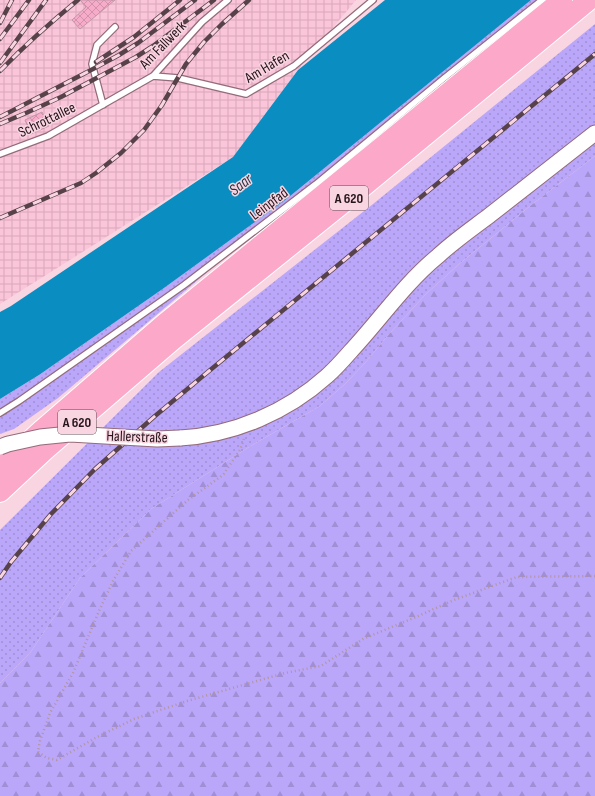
<svg xmlns="http://www.w3.org/2000/svg" width="595" height="796" font-family="'Sofia Sans Condensed',sans-serif">
  <defs>
    <pattern id="industrial-grid" width="8" height="8" patternUnits="userSpaceOnUse"><rect width="8" height="8" fill="#fbc5d9"/><path d="M0 4h8M4 0v8" fill="none" stroke="#d7a8ba"/></pattern>
    <pattern id="grass-dots" width="8" height="8" patternUnits="userSpaceOnUse"><rect width="8" height="8" fill="#baa7f9"/><path d="M2 2h.1M6 6h.1" fill="none" stroke="#a08fd5" stroke-width="1.8" stroke-linecap="round"/></pattern>
    <pattern id="forest-firs" width="22" height="20" patternUnits="userSpaceOnUse"><rect width="22" height="20" fill="#baa7f9"/><path d="M5 1l3.5 6h-7zM16 11l3.5 6h-7z" fill="#a08fd5"/></pattern>
    <pattern id="building-cross-hatch" width="8" height="8" patternUnits="userSpaceOnUse"><rect width="8" height="8" fill="#f6abc8"/><path d="M0 0l8 8M0 8l8-8" fill="none" stroke="#d392ab"/></pattern>
  </defs>
  <rect width="100%" height="100%" fill="#f9d4e1"/>
  <!-- industrial -->
  <path fill="url(#industrial-grid)" d="M 0,0 L 356,0 L 298,70 L 233,157 L 0,304 Z"/>
  <!-- grass -->
  <path fill="url(#grass-dots)" d="M 531,0 L 540,0 L 333,166 L 58,398 L 14,429 L 0,434 L 0,399 L 39,375 L 164,288 L 284,201 Z
    M 595,24 L 595,156 L 530,206 L 458,265 L 426,294 L 390,333 L 365,363 L 346,383 L 320,406 L 249,447 L 151,509 L 80,578 L 30,653 L 0,683 L 0,530 L 159,372 L 373,204 Z"/>
  <!-- forest -->
  <path fill="url(#forest-firs)" d="M 595,156 L 595,796 L 0,796 L 0,683 L 30,653 L 80,578 L 151,509 L 249,447 L 320,406 L 346,383 L 365,363 L 390,333 L 426,294 L 458,265 L 530,206 Z"/>
  <!-- water -->
  <path fill="#0a8dc1" d="M 385,0 L 531,0 L 284,201 L 164,288 L 39,375 L 0,399 L 0,312 L 11,306 L 233,157 L 298,70 Z"/>
  <!-- building -->
  <path fill="url(#building-cross-hatch)" stroke="#c297a7" d="M 80,0 L 115,0 L 80,29 L 72,20 L 86,7 Z
    M 42,112 L 49,126 L 31,134 L 25,120 Z"/>
  <g fill="none" stroke-linecap="round" stroke-linejoin="round">
    <defs>
      <path id="lane" d="M 153,76 L 178,78 L 246,94 L 294,66 L 373,0
        M 103,105 L 92,64 L 97,45 L 115,27
        M 0,154 L 48,136 L 153,76 L 202,22 L 228,0
        M 0,413 L 19,401 L 184,285 L 316,184 L 443,79 L 542,0"/>
      <path id="secondary" d="M 180,438 C 234,435 287,412 327,376 C 336,368 343,360 350,352 C 380,320 404,284 438,256 C 454,241 473,228 490,215 C 525,188 560,160 595,133"/>
      <path id="highway" d="M 0,468 L 43,429 L 163,325 L 562,0
        M 0,492 L 45,450 L 174,339 L 353,195 L 589,0"/>
    </defs>
    <!-- lane casing -->
    <use href="#lane" stroke="#946b7a" stroke-width="8"/>
    <!-- secondary casing -->
    <use href="#secondary" stroke="#946b7a" stroke-width="17"/>
    <!-- highway casing -->
    <use href="#highway" stroke="#fff" stroke-width="22"/>
    <!-- path -->
    <path stroke="#b2949f" stroke-width="2.5" stroke-dasharray="1 3" stroke-linecap="butt" d="M 244,439 L 240,450 L 223,475 L 188,500 L 131,551 L 113,581 L 99,611 L 73,673 L 50,713 L 40,741 L 38,752 L 47,758 L 57,760 L 97,737 L 134,719 L 187,701 L 285,673 L 321,666 L 363,639 L 416,617 L 454,600 L 517,577 L 595,576"/>
    <!-- lane -->
    <use href="#lane" stroke="#fff" stroke-width="5.5"/>
    <!-- secondary -->
    <use href="#secondary" stroke="#fff" stroke-width="15"/>
    <!-- highway -->
    <use href="#highway" stroke="#fba8c9" stroke-width="20"/>
    <defs>
      <path id="rail" d="M 0,23 L 12,0
        M 0,39 L 29,0
        M 96,62 L 134,37 L 180,0
        M 0,63 L 46,0
        M 0,71 C 24,46 51,22 78,0
        M 0,117 L 93,69 L 119,55 L 138,43 L 195,0
        M 0,124 L 26,113 L 61,97 L 136,57 L 153,46 L 214,0
        M 0,218 L 81,183 L 96,173 L 121,153 L 144,130 L 162,105 L 186,64 L 204,42 L 222,24 L 249,0
        M 0,578 L 11,562 L 51,514 L 95,469 L 155,416 L 209,371 L 595,54"/>
    </defs>
    <!-- rail casing -->
    <use href="#rail" stroke="#57424a" stroke-width="4.5"/>
    <!-- rail -->
    <use href="#rail" stroke="#f9d4e1" stroke-width="3" stroke-dasharray="9" stroke-linecap="butt"/>
    <defs>
      <path id="secondary-bridge" d="M 0,447 L 8,444 L 40,437 L 70,434 L 157,439 L 180,438"/>
    </defs>
    <!-- secondary-bridge casing -->
    <use href="#secondary-bridge" stroke="#946b7a" stroke-width="17" stroke-linecap="butt"/>
    <!-- secondary-bridge -->
    <use href="#secondary-bridge" stroke="#fff" stroke-width="15"/>
  </g>
  <g text-anchor="middle" dominant-baseline="central" stroke-width="3" stroke-linejoin="round" paint-order="stroke">
    <!-- shield labels -->
    <g fill="#f9d4e1" stroke="#644e56" stroke-width="1">
      <rect x="330" y="186" width="38" height="24" rx="3"/>
      <rect x="58" y="410" width="38" height="24" rx="3"/>
    </g>
    <g font-size="14" font-weight="bold" fill="#24141a">
      <text x="349" y="198">A 620</text>
      <text x="77" y="422">A 620</text>
    </g>
    <!-- street labels -->
    <g font-size="15" fill="#24141a" stroke="#f9d4e1">
      <text transform="translate(163 45) rotate(-46)">Am Fallwerk</text>
      <text transform="translate(267 67) rotate(-31)">Am Hafen</text>
      <text transform="translate(47 120) rotate(-26)">Schrottallee</text>
      <text transform="translate(269 204) rotate(-37)">Leinpfad</text>
      <text transform="translate(137 437) rotate(2)">Hallerstraße</text>
    </g>
    <!-- water labels -->
    <g font-size="16" font-style="italic" fill="#213946" stroke="#f9d4e1">
      <text transform="translate(241 185) rotate(-38)">Saar</text>
    </g>
  </g>
</svg>
